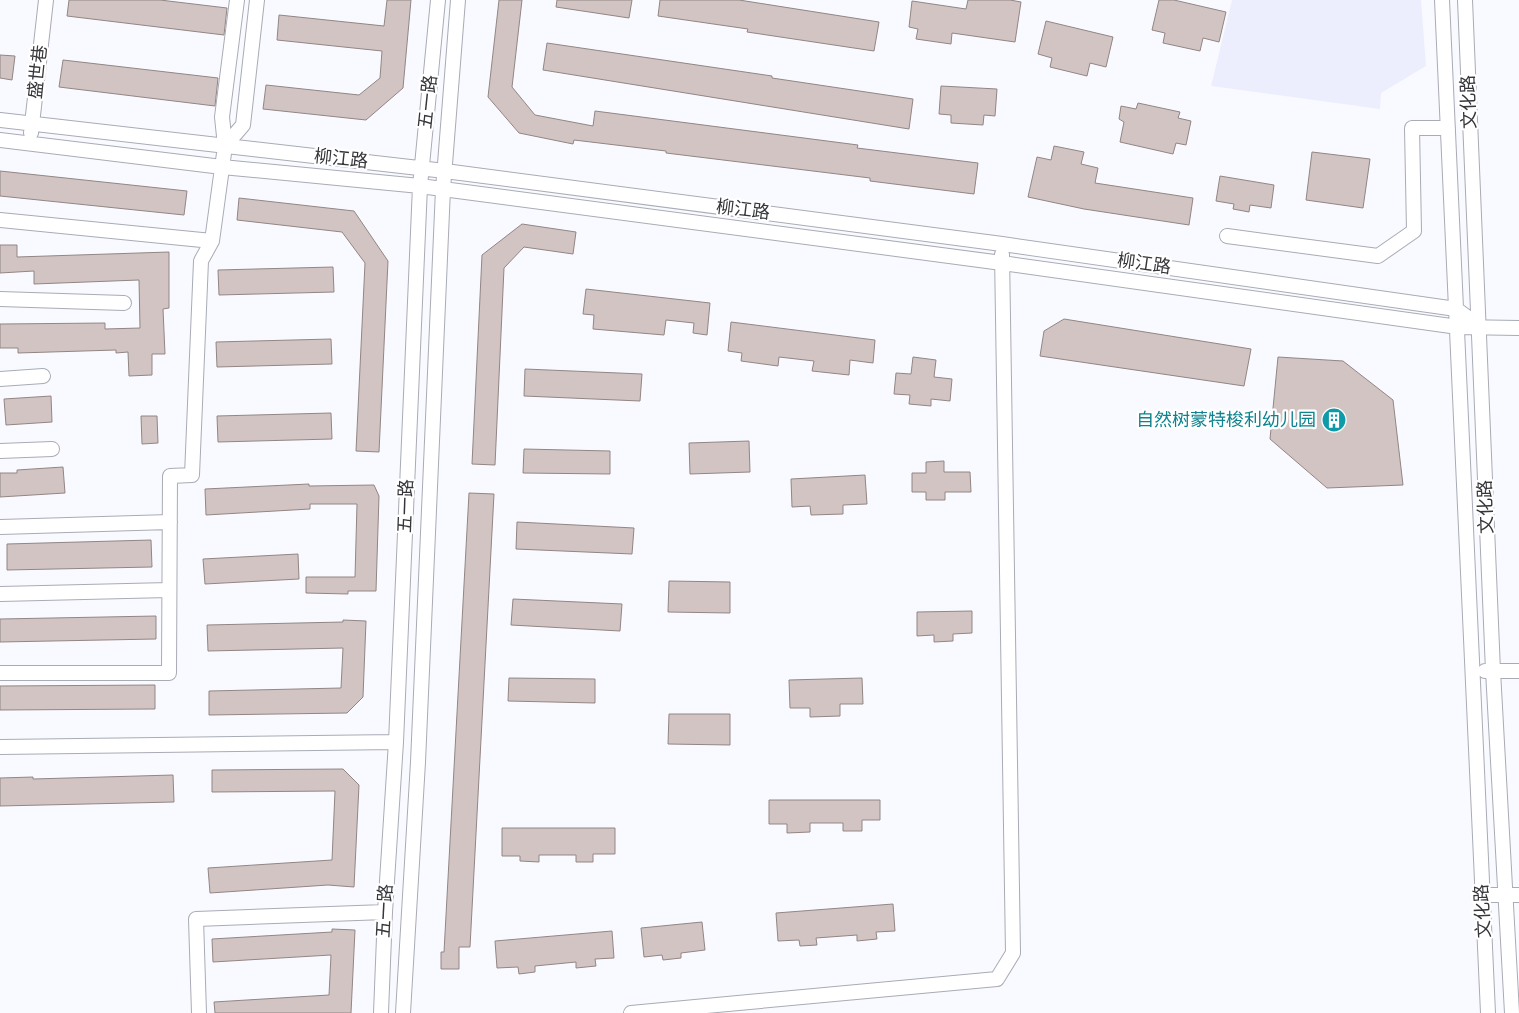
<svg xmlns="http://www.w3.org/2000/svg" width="1519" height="1013" font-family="'Source Sans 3','Noto Sans SC',sans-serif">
  <rect width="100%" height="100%" fill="#f9faff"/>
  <!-- built -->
  <path fill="#eceefd" d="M 1232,0 L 1421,0 L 1426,66 L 1381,93 L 1380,109 L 1211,86 Z"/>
  <!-- building -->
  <path fill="#d1c4c3" stroke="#928684" d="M 69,0 L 160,0 L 227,8 L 224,35 L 67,16 Z
    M 387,0 L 411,0 L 403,88 L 366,120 L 263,109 L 266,85 L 359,95 L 380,78 L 382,51 L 277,40 L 279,15 L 384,26 Z
    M 499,0 L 522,0 L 512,87 L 535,115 L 593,126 L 595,111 L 858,145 L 857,148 L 978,163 L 974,194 L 870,181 L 870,178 L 666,153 L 666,151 L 574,140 L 573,144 L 519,133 L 488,97 Z
    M 557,0 L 632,0 L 629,18 L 556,7 Z
    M 660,0 L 739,0 L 879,22 L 874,51 L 747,32 L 748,29 L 658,16 Z
    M 968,0 L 1010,0 L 1021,2 L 1015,42 L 952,33 L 951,44 L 916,39 L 918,29 L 909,27 L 912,1 L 966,9 Z
    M 1159,0 L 1174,0 L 1226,12 L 1219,42 L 1203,38 L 1200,51 L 1163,43 L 1165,33 L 1152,30 Z
    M 1046,21 L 1113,37 L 1106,67 L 1090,63 L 1087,76 L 1050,67 L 1052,58 L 1038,54 Z
    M 547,43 L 772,76 L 772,78 L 913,99 L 909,129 L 543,70 Z
    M 0,55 L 15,56 L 12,80 L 0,78 Z
    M 63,60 L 218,78 L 215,106 L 59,87 Z
    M 941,86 L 997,89 L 995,116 L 984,115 L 983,125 L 951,123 L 951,115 L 939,114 Z
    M 1138,103 L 1180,112 L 1178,118 L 1191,121 L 1186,145 L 1176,143 L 1173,154 L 1120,142 L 1124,122 L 1119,119 L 1121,106 L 1136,109 Z
    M 1054,146 L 1084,152 L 1081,164 L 1098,168 L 1095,183 L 1193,198 L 1189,225 L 1084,209 L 1028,197 L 1037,157 L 1051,160 Z
    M 1312,152 L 1370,159 L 1363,208 L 1306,200 Z
    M 0,171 L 187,191 L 184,215 L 0,196 Z
    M 1220,176 L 1274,185 L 1271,208 L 1250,205 L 1249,212 L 1233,209 L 1234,204 L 1216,201 Z
    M 239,198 L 354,211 L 388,261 L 379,452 L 356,451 L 365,263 L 342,232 L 237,220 Z
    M 522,224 L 576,232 L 573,254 L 524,247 L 504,268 L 495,465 L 472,464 L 482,255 Z
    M 0,245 L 17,245 L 17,257 L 169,252 L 169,308 L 163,309 L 165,354 L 152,354 L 152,375 L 129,376 L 128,352 L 116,353 L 116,350 L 18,353 L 18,348 L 0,348 L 0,324 L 105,323 L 105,329 L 140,328 L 139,280 L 34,284 L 34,271 L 0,273 Z
    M 333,267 L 334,292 L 219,295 L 218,270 Z
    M 586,289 L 710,303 L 707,335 L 693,333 L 694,323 L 666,320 L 664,335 L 593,329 L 594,315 L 583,314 Z
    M 1064,319 L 1251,349 L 1244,386 L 1040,356 L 1044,331 Z
    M 731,322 L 875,340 L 873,363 L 850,360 L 849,375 L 812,371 L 814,361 L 779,357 L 778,366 L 741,361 L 742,353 L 728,351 Z
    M 331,339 L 332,364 L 217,367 L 216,342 Z
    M 913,357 L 936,360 L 934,377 L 952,379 L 950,401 L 931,399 L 931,406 L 909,404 L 910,395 L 894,394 L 896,373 L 911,374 Z
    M 1278,357 L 1343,361 L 1393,400 L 1403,485 L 1327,488 L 1270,439 Z
    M 525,369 L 642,374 L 640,401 L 524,396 Z
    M 51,396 L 52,422 L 6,425 L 4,399 Z
    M 331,413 L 332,439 L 218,442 L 217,416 Z
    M 141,416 L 157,416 L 158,443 L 142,444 Z
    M 749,441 L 750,472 L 690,474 L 689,443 Z
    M 524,449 L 610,451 L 610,474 L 523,473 Z
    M 944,461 L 944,472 L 970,472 L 971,492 L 945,492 L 945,500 L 926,500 L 926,492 L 912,492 L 912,473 L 926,473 L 926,462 Z
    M 63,467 L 65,493 L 0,497 L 0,473 L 17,473 L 17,470 Z
    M 865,475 L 867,504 L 843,505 L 843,514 L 811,515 L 810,506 L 792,507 L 791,479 Z
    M 309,484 L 309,486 L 374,485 L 379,496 L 376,591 L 348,591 L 348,594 L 306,593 L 306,577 L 355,577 L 357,504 L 310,504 L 310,509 L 206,515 L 205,489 Z
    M 469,493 L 494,494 L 470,947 L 459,947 L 459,969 L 441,969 L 441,952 L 444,952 Z
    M 517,522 L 634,528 L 632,554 L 516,549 Z
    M 151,540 L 152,567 L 7,570 L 7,544 Z
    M 298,554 L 299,579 L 205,584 L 203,559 Z
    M 669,581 L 730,582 L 730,613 L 668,612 Z
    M 513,599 L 622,604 L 620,631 L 511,625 Z
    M 972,611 L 972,633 L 953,634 L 953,641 L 934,642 L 934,635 L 917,636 L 917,612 Z
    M 156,616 L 156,639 L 0,642 L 0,619 Z
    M 343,620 L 366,621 L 363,697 L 347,713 L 209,715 L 209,691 L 341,688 L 343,648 L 208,651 L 207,625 L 343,622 Z
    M 509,678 L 595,679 L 595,703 L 508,701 Z
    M 862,678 L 863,704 L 840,704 L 840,716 L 810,717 L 810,708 L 790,708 L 789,680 Z
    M 155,685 L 155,709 L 0,710 L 0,686 Z
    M 669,714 L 730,714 L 730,745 L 668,744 Z
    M 343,769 L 359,785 L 354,887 L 328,885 L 210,893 L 208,868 L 332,860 L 335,791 L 212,792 L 212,770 Z
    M 173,775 L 174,802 L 0,806 L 0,778 L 33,777 L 33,779 Z
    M 769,800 L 880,800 L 880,820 L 862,820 L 862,831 L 843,831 L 843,823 L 810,823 L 810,832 L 787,833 L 787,824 L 769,824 Z
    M 502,828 L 615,828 L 615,854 L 593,854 L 593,862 L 576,862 L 576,855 L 539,855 L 539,862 L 520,861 L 520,856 L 502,856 Z
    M 893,904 L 895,931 L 876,932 L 877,939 L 857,941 L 857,935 L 816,938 L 817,945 L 800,946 L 799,940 L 778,941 L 776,913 Z
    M 702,922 L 705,950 L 681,953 L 681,958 L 663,960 L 662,955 L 644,957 L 641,928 Z
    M 332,929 L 355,930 L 351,1013 L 215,1013 L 214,1002 L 329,995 L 331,955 L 213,962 L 212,939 L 332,932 Z
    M 612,931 L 614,958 L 595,959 L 596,966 L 576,968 L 576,962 L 535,966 L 535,972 L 519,974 L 518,967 L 497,968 L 495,941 Z"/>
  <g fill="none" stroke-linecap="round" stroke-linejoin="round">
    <defs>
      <path id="minor" d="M 1442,0 L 1488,1013
        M 1465,0 L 1493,671 L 1512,1013
        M 0,120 L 445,171 L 1002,244 L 1456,309 L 1479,326
        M 31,133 L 46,0
        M 0,140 L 222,167 L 420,186 L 1002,263 L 1458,327 L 1519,328
        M 225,146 L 222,117 L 237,0
        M 0,220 L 212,241
        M 1227,236 L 1378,256 L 1414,231 L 1412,128 L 1448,128
        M 0,299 L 124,303
        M 0,379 L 43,376
        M 0,451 L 52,449
        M 0,527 L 170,522
        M 0,594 L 169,590
        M 1485,671 L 1519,671
        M 0,673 L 169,673 L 170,476 L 192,475 L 201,261 L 212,241 L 225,146 L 243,125 L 257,0
        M 0,747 L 396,742
        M 1483,895 L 1519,895
        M 199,1013 L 196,919 L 385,912
        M 381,1013 L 385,912 L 396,742 L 420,186 L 438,0
        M 403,1013 L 418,762 L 443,189 L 458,0
        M 631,1013 L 997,979 L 1013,953 L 1002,254"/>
    </defs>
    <!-- minor casing -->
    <use href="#minor" stroke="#a9abb5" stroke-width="16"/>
    <!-- minor -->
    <use href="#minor" stroke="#fff" stroke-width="14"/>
  </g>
  <!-- icons -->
  <defs>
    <symbol id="building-disc" viewBox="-11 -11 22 22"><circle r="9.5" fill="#0f9aa8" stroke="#fff"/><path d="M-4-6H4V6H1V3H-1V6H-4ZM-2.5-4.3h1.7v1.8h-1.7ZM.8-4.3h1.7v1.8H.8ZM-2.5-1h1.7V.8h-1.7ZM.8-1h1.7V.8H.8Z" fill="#fff"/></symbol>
  </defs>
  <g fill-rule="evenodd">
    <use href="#building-disc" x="1320" y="406" width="28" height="28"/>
  </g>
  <g text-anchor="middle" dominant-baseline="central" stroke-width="4.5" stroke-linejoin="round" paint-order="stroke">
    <!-- street labels -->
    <g font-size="18" fill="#35363a" stroke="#fff">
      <text transform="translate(38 72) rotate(-84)">盛世巷</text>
      <text transform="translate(428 102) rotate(-84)">五一路</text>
      <text transform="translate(1469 102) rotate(-92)">文化路</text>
      <text transform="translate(341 159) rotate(6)">柳江路</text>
      <text transform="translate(743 210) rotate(7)">柳江路</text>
      <text transform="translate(1144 264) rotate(8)">柳江路</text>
      <text transform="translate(406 506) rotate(-88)">五一路</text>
      <text transform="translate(1486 507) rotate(-92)">文化路</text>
      <text transform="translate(385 911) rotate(-87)">五一路</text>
      <text transform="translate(1483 911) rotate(-93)">文化路</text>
    </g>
    <!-- culture labels -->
    <g font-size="18" fill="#0d838f" stroke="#fff" text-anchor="end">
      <text x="1316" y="420">自然树蒙特梭利幼儿园</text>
    </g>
  </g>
</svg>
